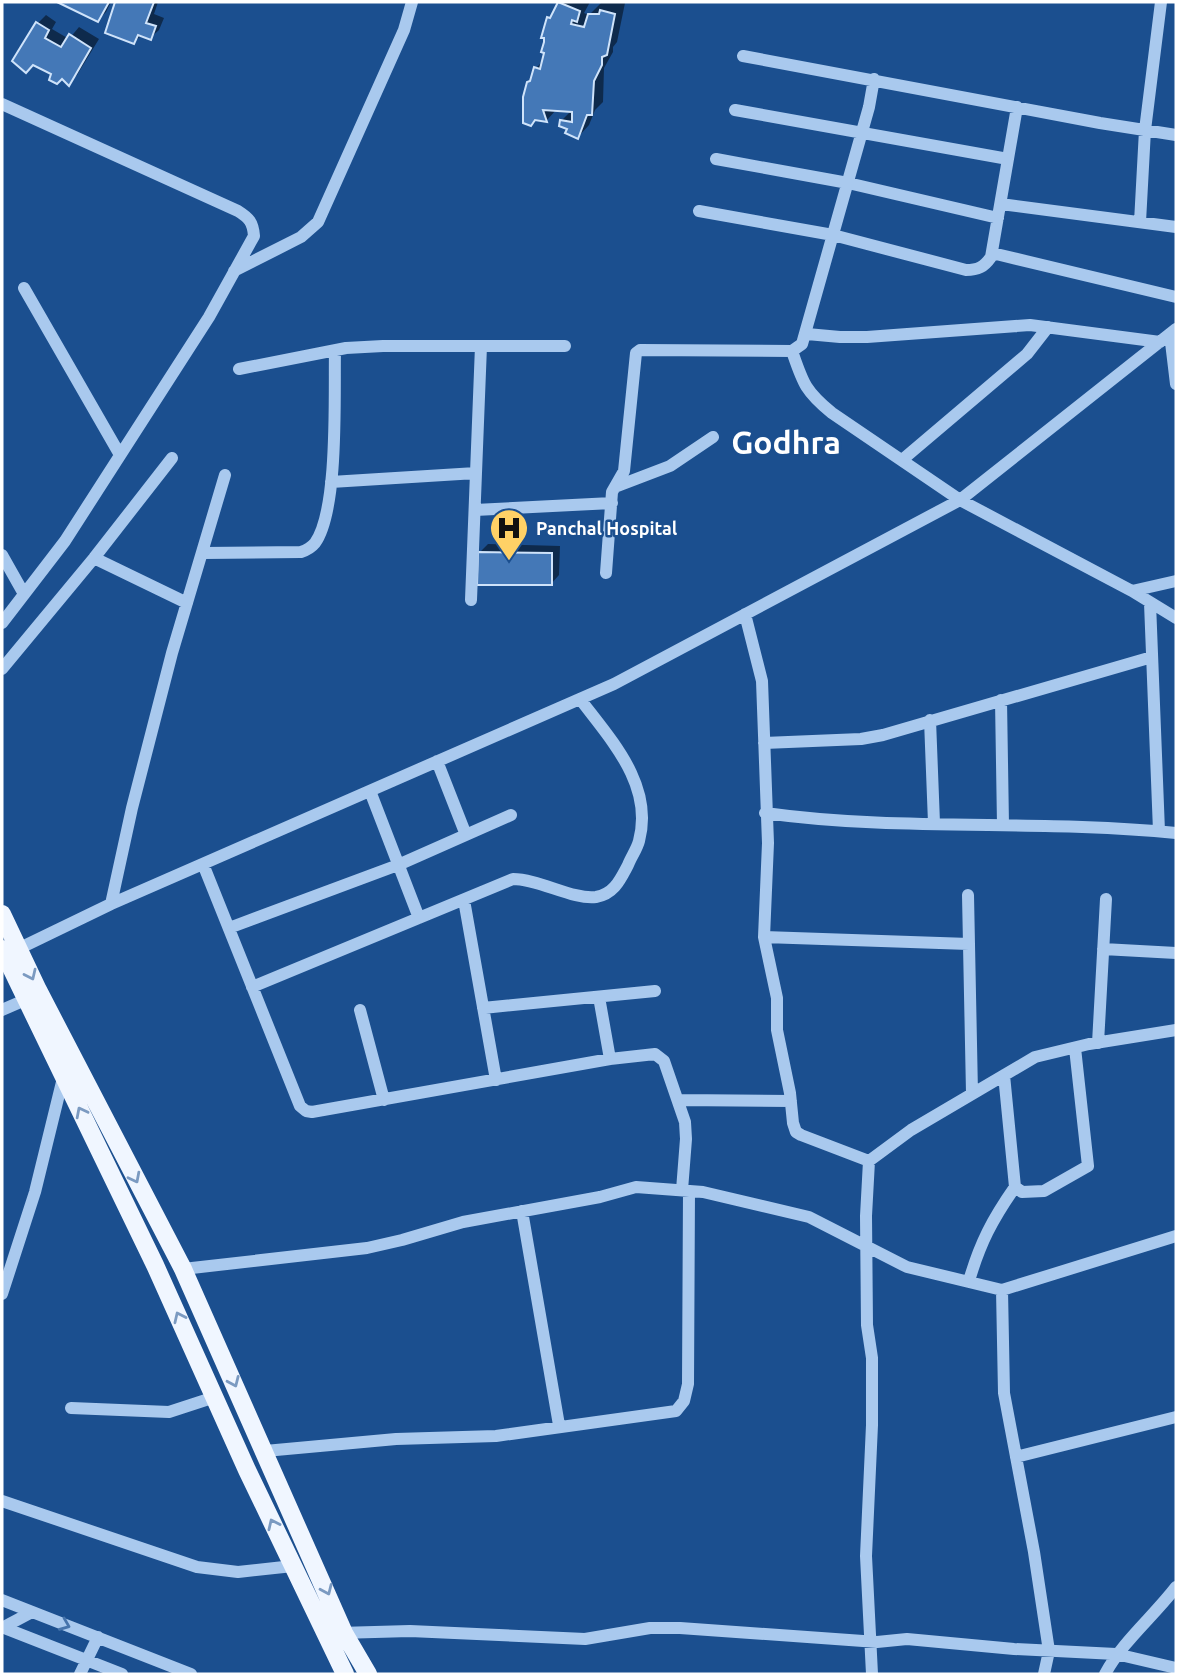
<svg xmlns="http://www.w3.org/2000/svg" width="1178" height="1676" font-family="Ubuntu,sans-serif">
  <rect width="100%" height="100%" fill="#1b4f8f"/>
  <!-- shadow -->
  <path fill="#0007" d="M 61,2 L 111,2 L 106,12 L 98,20 Z
    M 117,2 L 158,2 L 154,14 L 164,18 L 159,30 L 150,38 L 142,35 L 134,42 L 107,30 Z
    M 560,2 L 590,2 L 584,13 L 589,15 L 601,3 L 625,3 L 617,42 L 613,47 L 613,52 L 604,68 L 603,102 L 595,110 L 589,125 L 578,137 L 561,121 L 572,110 L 557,109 L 547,120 L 537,118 L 531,124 L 533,79 L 536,68 L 545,59 L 549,18 Z
    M 46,15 L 56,22 L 52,29 L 69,39 L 79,27 L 99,39 L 77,75 L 69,83 L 54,73 L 37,24 Z
    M 488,544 L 560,546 L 559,575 L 551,584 L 479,553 Z"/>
  <!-- building -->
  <path fill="#4478b7" stroke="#cfe3fa" stroke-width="2" d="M 57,2 L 109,2 L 98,22 Z
    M 115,2 L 154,2 L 146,23 L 156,26 L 151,40 L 138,35 L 134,44 L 105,33 Z
    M 558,2 L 580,11 L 577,22 L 572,20 L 571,24 L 584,27 L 588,14 L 599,14 L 600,10 L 615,14 L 607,55 L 602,57 L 602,65 L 594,81 L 592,115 L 587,115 L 578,139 L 565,133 L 567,129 L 559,126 L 560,120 L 572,122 L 572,112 L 543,110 L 547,122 L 535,120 L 531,126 L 523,123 L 523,97 L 527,82 L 530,81 L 534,67 L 540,69 L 544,53 L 541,52 L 544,42 L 544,38 L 541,38 L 547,17 L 550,18 Z
    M 36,22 L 49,30 L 45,38 L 61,47 L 69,34 L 91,48 L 69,86 L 62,79 L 57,84 L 49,80 L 51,74 L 33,65 L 26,73 L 12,61 Z
    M 478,552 L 552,553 L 552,585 L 477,585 Z"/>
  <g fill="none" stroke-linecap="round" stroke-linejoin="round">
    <!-- minor -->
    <path stroke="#a9c9ee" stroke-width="12" d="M 743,56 L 1100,123 L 1176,135
      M 2,104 L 238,211 C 249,218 253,222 254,236 L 209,317 L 65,541 L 2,623
      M 735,110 L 1008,159
      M 716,159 L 848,183 L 998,218
      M 1001,204 L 1176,227
      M 699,211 L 833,235 L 966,270 C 978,270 984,267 991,257 L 1017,107
      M 1140,222 L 1145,130 L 1161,2
      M 992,253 L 1176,297
      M 234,271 L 301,237 L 318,222 L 404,30 L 412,2
      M 24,288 L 120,455
      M 807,334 L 840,337 L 867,337 L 1030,325 L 1160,342
      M 1170,334 L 1176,384
      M 792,351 C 803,383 805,391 832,413 L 960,500 L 1132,591 L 1176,618
      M 239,369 L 346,348 L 383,346 L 565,346
      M 902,460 L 1027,354 L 1048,327
      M 331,482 L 476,473
      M 615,487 L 670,466 L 713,437
      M 475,510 L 612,503
      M 203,553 L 301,552 C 307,550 311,548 315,543 C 339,510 334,393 335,350
      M 2,555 L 24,594
      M 94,558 L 187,603
      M 606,573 L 612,492 L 624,471 L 636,353 L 640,350 L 792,351 L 802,344 L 869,107 L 874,79
      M 1132,591 L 1176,581
      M 471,600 L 481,346
      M 1150,603 L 1159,831
      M 745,614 L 762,681 L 768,843 L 764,937 L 777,998 L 777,1030 L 790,1093 L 793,1123 L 796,1132 L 801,1135 L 869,1161
      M 2,669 L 94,558 L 172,458
      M 1001,700 L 1003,825
      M 930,720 L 934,823
      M 764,743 L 861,739 L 883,735 L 1152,657
      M 437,761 L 466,835
      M 370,791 L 419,918
      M 765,813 C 901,832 1040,819 1176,833
      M 203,864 L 300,1106 L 306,1111 L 312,1112 L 610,1059 L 655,1054 L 664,1061 L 685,1122 L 686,1139 L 682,1190
      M 968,895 L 972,1093
      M 464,900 L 496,1080
      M 111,904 L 132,808 L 172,653 L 225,475
      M 229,928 L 398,865 L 511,815
      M 764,937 L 969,944
      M 18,949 L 111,904 L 614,684 L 960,500 L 1176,329
      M 1103,949 L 1176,953
      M 252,987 L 513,879 C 539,879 573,900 596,897 C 614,894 620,880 628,865 C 631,857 637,849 639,841 C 654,785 611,740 580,699
      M 599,997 L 610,1059
      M 483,1008 L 655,991
      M 2,1010 L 25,1000
      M 360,1010 L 384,1100
      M 1098,1043 L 1106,899
      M 1004,1075 L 1015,1187 L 1022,1192 L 1044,1191 L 1088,1166 L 1075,1048
      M 678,1100 L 791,1101
      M 522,1211 L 559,1425
      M 183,1269 L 367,1248 L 402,1240 L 463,1222 L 600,1197 L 636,1187 L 703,1192 L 809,1217 L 907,1267 L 1002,1290 L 1176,1236
      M 969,1281 C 980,1243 992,1220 1015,1187
      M 1002,1290 L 1004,1393 L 1034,1552 L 1049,1651 L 1044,1674
      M 2,1294 L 35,1192 L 63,1078
      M 71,1408 L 169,1412 L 215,1397
      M 265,1451 L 396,1439 L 496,1436 L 676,1411 L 684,1401 L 688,1384 L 689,1191
      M 1016,1457 L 1176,1417
      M 2,1501 L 197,1567 L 238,1572 L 293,1566
      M 2,1600 L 191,1674
      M 2,1627 L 122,1674
      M 2,1628 L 32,1612
      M 339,1633 L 410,1631 L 585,1639 L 650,1628 L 680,1628 L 877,1642 L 907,1639 L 1014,1649 L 1116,1654 L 1176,1668
      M 80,1674 L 98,1637
      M 872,1674 L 866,1556 L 872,1425 L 872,1358 L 867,1325 L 866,1216 L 869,1161 L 911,1130 L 1035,1057 L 1089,1044 L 1176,1030
      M 1105,1674 C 1123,1641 1153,1617 1176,1587"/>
    <!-- major -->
    <path stroke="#f0f6ff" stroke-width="18" d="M 2,914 L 38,990 L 183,1269 L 344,1633 L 368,1674
      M 2,949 L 155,1265 L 247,1470 L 345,1674"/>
  </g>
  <!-- one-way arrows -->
  <defs><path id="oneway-chevron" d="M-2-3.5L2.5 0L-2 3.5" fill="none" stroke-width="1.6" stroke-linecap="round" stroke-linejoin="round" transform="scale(1.75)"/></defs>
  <g stroke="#7b9ac1">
    <use href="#oneway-chevron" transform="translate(31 975) rotate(65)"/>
    <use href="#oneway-chevron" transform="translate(81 1112) rotate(-117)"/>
    <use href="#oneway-chevron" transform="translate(135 1178) rotate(63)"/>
    <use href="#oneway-chevron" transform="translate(179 1317) rotate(-115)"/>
    <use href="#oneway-chevron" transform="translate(234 1382) rotate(66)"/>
    <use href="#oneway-chevron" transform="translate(273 1524) rotate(-115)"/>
    <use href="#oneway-chevron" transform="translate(327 1590) rotate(66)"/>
  </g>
  <use stroke="#4674ac" href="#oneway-chevron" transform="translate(65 1625) rotate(22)"/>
  <!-- icons -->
  <defs>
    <symbol id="hospital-pin" viewBox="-11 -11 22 30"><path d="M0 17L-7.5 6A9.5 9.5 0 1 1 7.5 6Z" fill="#ffd166" stroke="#1b4f8f"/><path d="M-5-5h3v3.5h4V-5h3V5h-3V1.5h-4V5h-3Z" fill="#111"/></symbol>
  </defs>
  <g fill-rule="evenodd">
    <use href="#hospital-pin" x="487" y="506" width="44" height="60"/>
  </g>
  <g text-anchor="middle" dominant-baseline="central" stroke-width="5" stroke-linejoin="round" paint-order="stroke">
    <!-- poi labels -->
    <g font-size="18" font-weight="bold" fill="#fff" stroke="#1b4f8f" text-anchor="start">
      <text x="536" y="528">Panchal Hospital</text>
    </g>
    <!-- town labels -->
    <g font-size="32" font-weight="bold" fill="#fff" stroke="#1b4f8f">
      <text x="786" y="442">Godhra</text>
    </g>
  </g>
  <!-- border -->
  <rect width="1178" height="1676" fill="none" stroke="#ffffff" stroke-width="7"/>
</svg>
